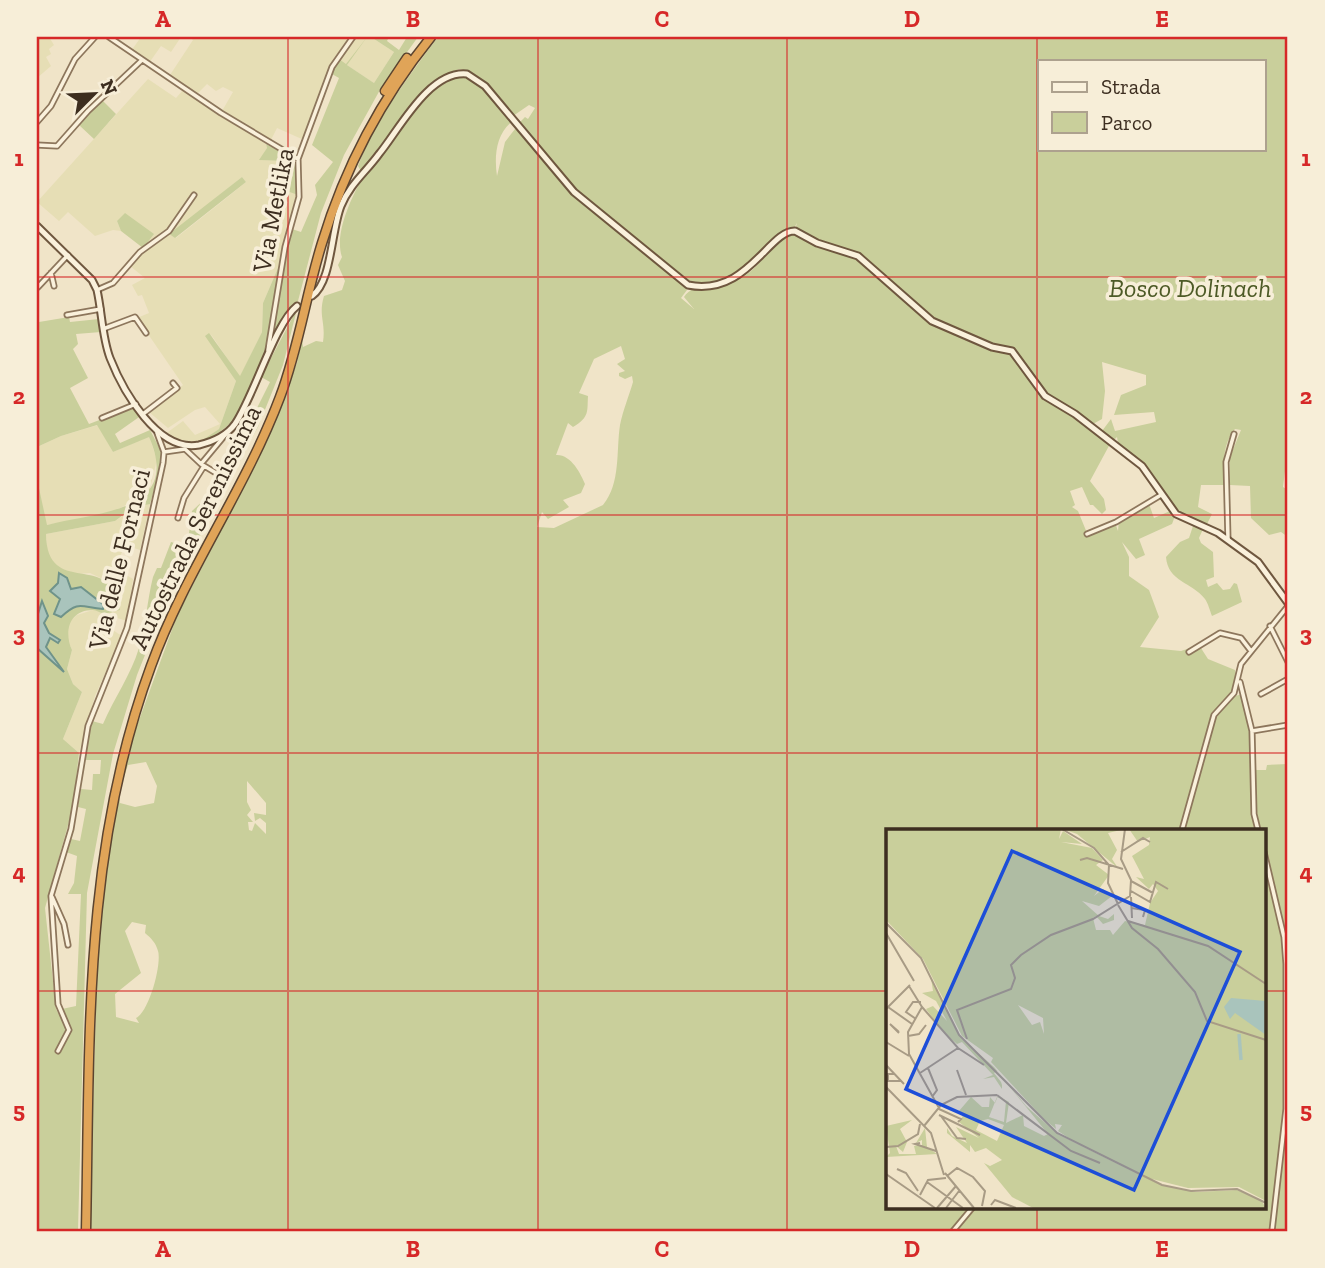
<svg xmlns="http://www.w3.org/2000/svg" width="1325" height="1268" font-family="'Zilla Slab',serif">
  <rect width="100%" height="100%" fill="#f0e4c8"/>
  <!-- farmland -->
  <path fill="#e6deb5" fill-rule="evenodd" d="M 37,37 L 49,37 L 54,45 L 49,49 L 51,54 L 46,57 L 51,66 L 37,78 Z
    M 141,37 L 181,37 L 171,52 L 161,46 L 149,63 L 131,51 Z
    M 190,37 L 350,37 L 334,58 L 304,140 L 277,128 L 270,142 L 222,111 L 233,92 L 223,87 L 216,91 L 207,84 L 197,94 L 170,75 L 193,40 Z
    M 355,37 L 371,37 L 394,52 L 374,83 L 347,65 L 350,59 L 346,65 L 339,59 Z
    M 148,79 L 176,98 L 183,90 L 266,144 L 267,148 L 260,160 L 284,161 L 289,166 L 291,181 L 298,195 L 281,261 L 263,303 L 262,332 L 240,377 L 210,333 L 236,381 L 219,429 L 198,443 L 175,442 L 157,430 L 147,416 L 163,431 L 168,432 L 183,421 L 195,435 L 220,424 L 205,407 L 195,410 L 168,428 L 149,412 L 183,385 L 137,318 L 149,313 L 142,295 L 138,296 L 132,285 L 145,278 L 130,266 L 144,251 L 130,218 L 117,221 L 121,231 L 113,230 L 95,236 L 68,212 L 59,221 L 37,202 ZM 242,177 L 246,182 L 224,200 L 176,238 L 170,235 Z
    M 98,425 L 113,452 L 149,436 L 157,460 L 149,492 L 108,515 L 46,525 L 37,481 L 37,447 L 61,436 Z
    M 143,503 L 150,504 L 140,550 L 125,545 L 115,568 L 133,579 L 127,621 L 104,614 L 105,625 L 122,636 L 95,696 L 79,753 L 63,739 L 82,692 L 73,684 L 67,669 L 72,650 L 67,639 L 68,623 L 77,615 L 93,610 L 119,610 L 118,597 L 109,582 L 90,573 L 77,574 L 59,568 L 47,556 L 46,534 L 115,521 Z"/>
  <!-- green -->
  <path fill="#c9cf9b" fill-rule="evenodd" d="M 367,37 L 347,65 L 374,83 L 394,52 L 371,37 L 389,37 L 387,41 L 399,50 L 407,37 L 418,37 L 381,88 L 344,155 L 321,213 L 298,301 L 285,313 L 271,348 L 277,294 L 292,229 L 301,232 L 317,195 L 315,185 L 333,162 L 312,145 L 339,78 L 332,74 L 339,59 L 346,64 Z
    M 438,37 L 1288,37 L 1288,470 L 1285,471 L 1283,487 L 1288,490 L 1288,537 L 1281,532 L 1269,535 L 1251,518 L 1250,486 L 1230,485 L 1230,457 L 1241,430 L 1235,429 C 1222,444 1223,467 1225,485 L 1201,485 L 1198,507 L 1212,514 L 1206,526 L 1181,515 L 1169,502 L 1148,469 L 1118,443 L 1117,437 L 1114,440 L 1102,431 L 1111,419 L 1115,431 L 1156,422 L 1154,412 L 1114,415 L 1121,395 L 1146,385 L 1146,375 L 1102,362 L 1105,391 L 1102,419 L 1093,424 L 1047,394 L 1015,351 L 996,347 L 929,317 L 862,255 L 836,245 L 812,241 L 795,230 L 797,223 L 794,228 C 776,229 760,256 747,268 C 731,281 708,284 689,283 L 575,192 L 519,123 L 525,117 L 528,119 L 535,108 L 529,105 L 513,116 C 498,97 484,73 459,69 L 446,74 L 418,101 L 362,173 L 358,166 C 376,119 408,77 438,37 ZM 1040,61 L 1264,61 L 1264,149 L 1040,149 Z
    M 466,75 L 483,86 L 513,121 C 496,133 494,157 497,176 L 505,142 L 515,129 L 520,131 L 581,201 L 686,286 L 687,290 L 681,298 L 694,309 L 684,297 C 694,281 723,286 740,278 C 762,268 771,240 794,233 L 816,245 L 861,258 L 924,316 L 992,347 L 1012,351 L 1046,396 L 1075,414 L 1110,444 L 1090,481 L 1104,499 L 1106,510 L 1102,514 L 1093,505 L 1090,505 L 1082,487 L 1070,491 L 1075,505 L 1072,507 L 1078,511 L 1087,533 L 1114,520 L 1118,531 L 1119,520 L 1149,504 L 1154,518 L 1170,511 L 1175,516 L 1172,524 L 1139,539 L 1145,555 L 1136,559 L 1122,542 L 1129,557 L 1129,576 L 1149,590 L 1159,617 L 1140,647 L 1181,651 L 1199,645 L 1208,659 L 1235,670 L 1238,685 L 1232,697 L 1242,694 L 1249,714 L 1254,770 L 1266,770 L 1267,765 L 1288,764 L 1288,1231 L 89,1231 L 99,912 L 119,794 L 120,803 L 135,807 L 154,803 L 157,786 L 146,762 L 128,765 L 123,780 L 131,742 L 177,616 L 260,454 L 297,363 L 302,338 L 303,347 L 316,341 L 323,342 C 326,322 318,316 324,296 L 342,290 L 345,281 L 338,265 L 342,257 C 325,211 418,80 466,75 ZM 621,346 L 625,359 L 617,364 L 625,371 L 619,373 L 619,376 L 625,379 L 632,376 L 633,382 C 629,396 623,410 620,425 C 616,451 621,483 603,505 L 554,528 L 537,527 L 542,512 L 548,519 L 569,507 L 563,500 L 581,493 L 585,484 C 581,474 571,454 556,455 L 568,423 L 573,427 C 590,417 587,411 588,396 L 579,393 L 594,359 ZM 247,781 L 266,803 L 266,815 L 254,813 L 255,821 L 260,818 L 266,823 L 266,834 L 255,823 L 252,831 L 249,830 L 248,822 L 253,822 L 247,815 L 251,810 L 247,802 ZM 888,830 L 1264,830 L 1264,1207 L 888,1207 ZM 132,922 L 146,925 L 145,933 C 151,938 156,943 158,951 C 162,964 149,1012 136,1018 L 139,1023 L 116,1017 L 115,994 L 141,973 L 125,931 Z
    M 102,100 L 116,114 L 94,139 L 79,125 Z
    M 266,144 L 295,160 L 298,195 L 287,191 C 291,180 293,169 284,161 L 259,160 L 267,148 Z
    M 242,177 L 246,182 L 175,238 L 169,234 Z
    M 125,213 L 154,234 L 143,248 L 121,231 L 117,221 Z
    M 281,261 C 268,323 269,418 198,443 L 219,429 L 236,381 L 205,336 L 209,333 L 240,376 L 262,332 L 263,303 Z
    M 297,309 L 283,365 L 258,427 L 170,592 L 137,675 L 113,754 L 87,893 L 78,1231 L 37,1231 L 37,479 L 47,525 C 95,512 183,513 149,437 L 113,452 L 97,425 L 61,436 L 37,447 L 37,316 L 39,322 L 69,317 L 70,322 L 99,319 L 101,332 L 76,334 L 78,344 L 73,349 L 88,378 L 70,388 L 89,424 L 136,406 L 142,415 L 115,434 L 120,443 L 150,430 L 161,451 L 162,461 L 150,504 L 134,507 L 115,521 L 46,534 C 47,600 113,548 120,610 C 115,611 108,614 103,613 C 99,613 97,610 93,610 C 68,610 64,633 72,650 L 67,669 L 73,684 L 82,692 L 63,739 L 79,753 L 73,807 L 45,908 L 56,1009 L 65,1026 L 65,1033 L 55,1051 L 59,1054 L 71,1030 L 62,1009 L 76,1006 L 81,894 L 68,894 L 74,883 L 77,856 L 66,852 L 71,839 L 80,841 L 86,809 L 78,807 L 81,789 L 92,790 L 93,774 L 100,774 L 101,760 L 82,760 L 92,721 L 103,724 C 114,698 131,675 139,648 C 146,625 147,601 153,577 L 157,568 L 161,568 L 171,542 L 182,545 L 189,533 L 192,511 L 208,496 L 216,493 L 230,469 L 241,433 L 236,428 L 240,423 L 248,426 L 270,382 L 261,377 Z
    M 1193,526 L 1203,529 L 1199,538 L 1201,543 L 1213,552 L 1214,577 L 1206,580 L 1208,587 L 1217,583 L 1223,590 L 1230,589 L 1234,583 L 1237,584 L 1242,602 L 1212,616 C 1210,611 1208,603 1205,599 C 1192,582 1168,582 1166,557 L 1180,542 L 1189,538 Z"/>
  <!-- water -->
  <path fill="#a9c4bc" stroke="#6f938a" stroke-width="2" d="M 59,573 L 67,578 L 71,589 L 81,587 L 104,605 L 103,609 C 82,608 80,599 61,617 L 54,614 L 60,599 L 50,591 L 58,583 Z
    M 42,601 L 48,616 L 44,623 L 49,633 L 60,640 L 58,643 L 50,638 L 46,647 L 64,672 L 37,648 L 37,617 Z"/>
  <g fill="none" stroke-linecap="round" stroke-linejoin="round">
    <defs>
      <path id="street" d="M 109,37 L 221,113 L 298,159
        M 37,122 L 51,106 L 75,59 L 95,37
        M 37,145 L 57,146 L 88,111 L 142,60
        M 51,273 L 54,286
        M 38,287 L 68,255
        M 97,290 L 113,283 L 140,252 L 169,231 L 194,195
        M 67,315 L 101,309
        M 103,329 L 135,317 L 146,333
        M 268,350 L 285,247 L 299,197 L 298,159 L 332,67 L 353,37
        M 143,414 L 177,388 L 173,383
        M 102,418 L 136,404
        M 164,452 L 185,449 L 201,464 L 216,473
        M 201,464 L 226,434
        M 178,518 L 184,498 L 204,466
        M 1087,534 L 1116,522 L 1161,495
        M 1228,539 L 1226,462 L 1234,434
        M 1270,626 L 1288,662
        M 1189,652 L 1220,633 L 1241,638 L 1251,651
        M 1240,682 L 1252,731 L 1254,814 L 1258,830
        M 1261,694 L 1288,679
        M 1252,731 L 1288,725
        M 1182,830 L 1214,715 L 1234,693 L 1241,664 L 1288,606
        M 1264,852 L 1284,937 L 1286,964 L 1286,1109 L 1272,1231
        M 52,897 L 64,924 L 68,945
        M 58,1051 L 69,1030 L 58,1004 L 51,896 L 71,829 L 88,726 L 127,628 L 163,463 L 164,452 L 157,433
        M 953,1231 L 973,1207"/>
      <path id="secondary" d="M 37,226 L 92,280 L 97,290 C 102,312 102,337 110,358 C 123,391 158,453 199,445 C 212,442 227,435 235,424 C 254,396 275,323 297,306
        M 312,296 C 332,282 331,231 341,206 C 350,184 366,172 379,154 C 399,130 429,70 467,74 L 485,86 L 574,192 L 688,285 C 747,297 769,230 795,231 L 817,243 L 858,256 L 932,321 L 992,347 L 1012,351 L 1045,396 L 1075,414 L 1142,466 L 1176,514 L 1218,533 L 1258,562 L 1288,603"/>
      <path id="highway" d="M 385,91 L 407,58
        M 86,1231 C 90,1038 83,850 151,666 C 185,572 245,490 280,397 C 299,347 306,294 322,243 C 345,167 381,99 431,37"/>
    </defs>
    <!-- street casing -->
    <use href="#street" stroke="#8d765c" stroke-width="7"/>
    <!-- secondary casing -->
    <use href="#secondary" stroke="#6f573f" stroke-width="9"/>
    <!-- highway casing -->
    <use href="#highway" stroke="#5b4430" stroke-width="11"/>
    <!-- street -->
    <use href="#street" stroke="#faf1dc" stroke-width="3.5"/>
    <!-- secondary -->
    <use href="#secondary" stroke="#faf1dc" stroke-width="5"/>
    <!-- highway -->
    <use href="#highway" stroke="#e0a458" stroke-width="8"/>
  </g>
  <!-- grid -->
  <path fill="none" stroke="#d62828" stroke-width="2" stroke-opacity="0.55" d="M 288,37 L 288,1231M 538,37 L 538,1231M 787,37 L 787,1231M 1037,37 L 1037,830M 37,277 L 1288,277M 37,515 L 1288,515M 37,753 L 1288,753M 37,991 L 888,991M 1264,991 L 1288,991M 1037,1207 L 1037,1231"/>
  <g text-anchor="middle" dominant-baseline="central" stroke-width="7" stroke-linejoin="round" paint-order="stroke">
    <!-- street labels -->
    <g font-size="26" fill="#3d2e20" stroke="#f7eed8">
      <text transform="translate(273 210) rotate(-79)">Via Metlika</text>
      <text transform="translate(195 527) rotate(-64)">Autostrada Serenissima</text>
      <text transform="translate(119 559) rotate(-76)">Via delle Fornaci</text>
    </g>
    <!-- park labels -->
    <g font-size="26" font-style="italic" fill="#4d5a26" stroke="#f7eed8">
      <text x="1190" y="288">Bosco Dolinach</text>
    </g>
  </g>
  <!-- overview -->
  <g transform="translate(886 829)">
    <rect width="380" height="380" fill="#f0e4c8"/>
    <path d="M 0,0 L 175,0 L 173,10 L 177,2 L 196,15 L 175,13 L 206,19 L 217,31 L 210,36 L 223,46 L 208,67 L 217,60 L 226,67 L 213,77 L 196,72 L 213,87 L 222,90 L 228,85 L 228,91 L 217,95 L 210,87 L 207,89 L 210,101 L 224,101 L 227,106 L 239,92 L 259,96 L 264,74 L 272,62 L 267,55 L 263,60 L 250,48 L 258,50 L 246,27 L 263,16 L 264,8 L 252,13 L 243,0 L 380,0 L 380,372 L 353,358 L 302,359 L 262,349 L 192,315 L 172,302 L 176,296 L 169,295 L 170,300 L 157,289 L 105,233 L 107,229 L 76,207 L 37,130 L 0,91 ZM 132,176 L 157,189 L 158,205 L 154,193 L 146,196 ZM 177,0 L 239,0 L 222,4 L 231,21 L 226,30 L 232,39 L 191,5 ZM 45,149 L 76,210 L 108,238 L 140,277 L 173,306 L 275,356 L 310,363 L 351,361 L 375,371 L 380,379 L 147,379 L 126,368 L 98,334 L 104,337 L 116,331 L 100,319 L 89,323 L 84,316 L 84,323 L 61,304 L 61,299 L 66,307 L 81,314 L 70,298 L 93,309 L 73,293 L 78,285 L 73,282 L 85,268 L 96,278 L 103,278 L 104,268 L 109,274 L 112,267 L 123,273 L 120,294 L 137,286 L 138,297 L 158,307 L 162,305 L 111,242 L 108,244 L 115,253 L 116,256 L 116,260 L 108,248 L 97,250 L 107,246 L 76,213 L 71,215 L 58,204 L 40,180 L 47,177 L 61,192 L 50,172 L 36,164 L 47,162 ZM 111,268 L 120,272 L 118,293 L 103,288 ZM 102,290 L 118,296 L 111,312 L 90,301 L 94,292 ZM 26,291 L 14,300 L 21,313 L 17,323 L 10,317 L 13,325 L 30,325 L 28,317 L 36,316 L 36,311 L 30,314 L 39,299 L 41,318 L 51,325 L 0,328 L 4,324 L 0,297 Z" fill="#c9cf9b" fill-rule="evenodd"/>
    <path d="M 345,169 L 380,172 L 380,206 L 349,184 L 344,190 L 338,178 Z" fill="#a9c4bc"/>
    <path fill="none" stroke="#a9c4bc" stroke-width="3.5" d="M 353,205 L 355,231"/>
    <path fill="none" stroke="#a89b85" stroke-width="2" d="M 176,0 L 208,19 L 223,36 L 222,54 L 232,75M 235,23 L 257,9 L 264,13M 194,31 L 201,29 L 237,40M 245,52 L 267,64M 245,62 L 264,73 L 270,53 L 282,60M 245,68 L 246,89M 232,76 L 246,99 L 272,120 L 309,163 L 321,192 L 380,211M 245,79 L 259,81 L 257,88M 242,92 L 322,117 L 380,155M 0,94 L 35,129 L 73,206 L 171,304 L 276,356 L 305,362 L 351,360 L 380,374M 0,104 L 28,152M 23,157 L 36,178 L 22,203 L 23,225 L 53,279M 2,178 L 26,195M 36,178 L 72,219 L 98,236M 0,180 L 24,156M 30,190 L 20,183 L 27,173 L 35,173M 13,204 L 4,195 L 13,203M 22,207 L 33,205 L 40,196M 81,210 L 71,181 L 125,160 L 129,149 L 125,136 L 135,126 L 165,106 L 207,90 L 244,67 L 245,51 L 235,30 L 239,0M 0,213 L 23,227M 0,236 L 18,255M 42,239 L 51,261 L 46,268M 71,241 L 80,266M 34,244 L 72,219M 9,245 L 2,245 L 2,252 L 15,252M 0,258 L 45,304 L 58,346M 111,266 L 185,322 L 214,334M 53,280 L 75,290 L 72,293M 53,286 L 94,306M 55,287 L 71,309 L 80,310M 38,297 L 55,276 L 71,268 L 111,266M 34,314 L 29,315 L 50,322M 0,318 L 12,317 L 32,305 L 34,295M 11,340 L 20,344 L 32,362M 59,344 L 88,379M 0,345 L 49,379M 61,347 L 71,339 L 87,348 L 99,362 L 96,377M 41,353 L 77,379M 34,366 L 42,351 L 60,349M 105,376 L 109,371 L 130,379M 51,379 L 70,357M 60,379 L 73,362"/>
    <path fill="#1d4ed8" fill-opacity="0.15" stroke="#1d4ed8" stroke-width="3.5" d="M 126,22 L 354,123 L 248,361 L 20,260 Z"/>
    <rect width="380" height="380" fill="none" stroke="#3d2e20" stroke-width="3.5"/>
  </g>
  <!-- border -->
  <rect width="1325" height="1268" fill="none" stroke="#f7eed8" stroke-width="77"/>
  <!-- legend -->
  <rect x="1038" y="60" width="228" height="91" fill="#f7eed8" stroke="#ada18e" stroke-width="2"/>
  <rect x="1052" y="82" width="35" height="10" fill="#faf1dc" stroke="#ada18e" stroke-width="2"/>
  <text x="1101" y="94" font-size="21" fill="#3d2e20">Strada</text>
  <rect x="1052" y="112" width="35" height="21" fill="#c9cf9b" stroke="#ada18e" stroke-width="2"/>
  <text x="1101" y="130" font-size="21" fill="#3d2e20">Parco</text>
  <!-- north arrow -->
  <g transform="translate(94 94) rotate(66)" stroke="#f7eed8" stroke-width="5" paint-order="stroke">
  <path d="M0-5L12 26L0 18L-12 26Z" fill="#3d2e20"/>
  <text y="-10" font-size="19" font-weight="bold" text-anchor="middle" fill="#3d2e20">N</text>
  </g>
  <rect x="38" y="38" width="1248" height="1192" fill="none" stroke="#d62828" stroke-width="2.5"/>
  <g font-size="23" text-anchor="middle" font-weight="bold" fill="#d62828">
    <text x="163" y="27">A</text>
    <text x="413" y="27">B</text>
    <text x="662" y="27">C</text>
    <text x="912" y="27">D</text>
    <text x="1162" y="27">E</text>
    <text x="19" y="166">1</text>
    <text x="1306" y="166">1</text>
    <text x="19" y="404">2</text>
    <text x="1306" y="404">2</text>
    <text x="19" y="642">3</text>
    <text x="1306" y="642">3</text>
    <text x="19" y="880">4</text>
    <text x="1306" y="880">4</text>
    <text x="19" y="1118">5</text>
    <text x="1306" y="1118">5</text>
    <text x="163" y="1257">A</text>
    <text x="413" y="1257">B</text>
    <text x="662" y="1257">C</text>
    <text x="912" y="1257">D</text>
    <text x="1162" y="1257">E</text>
  </g>
</svg>
